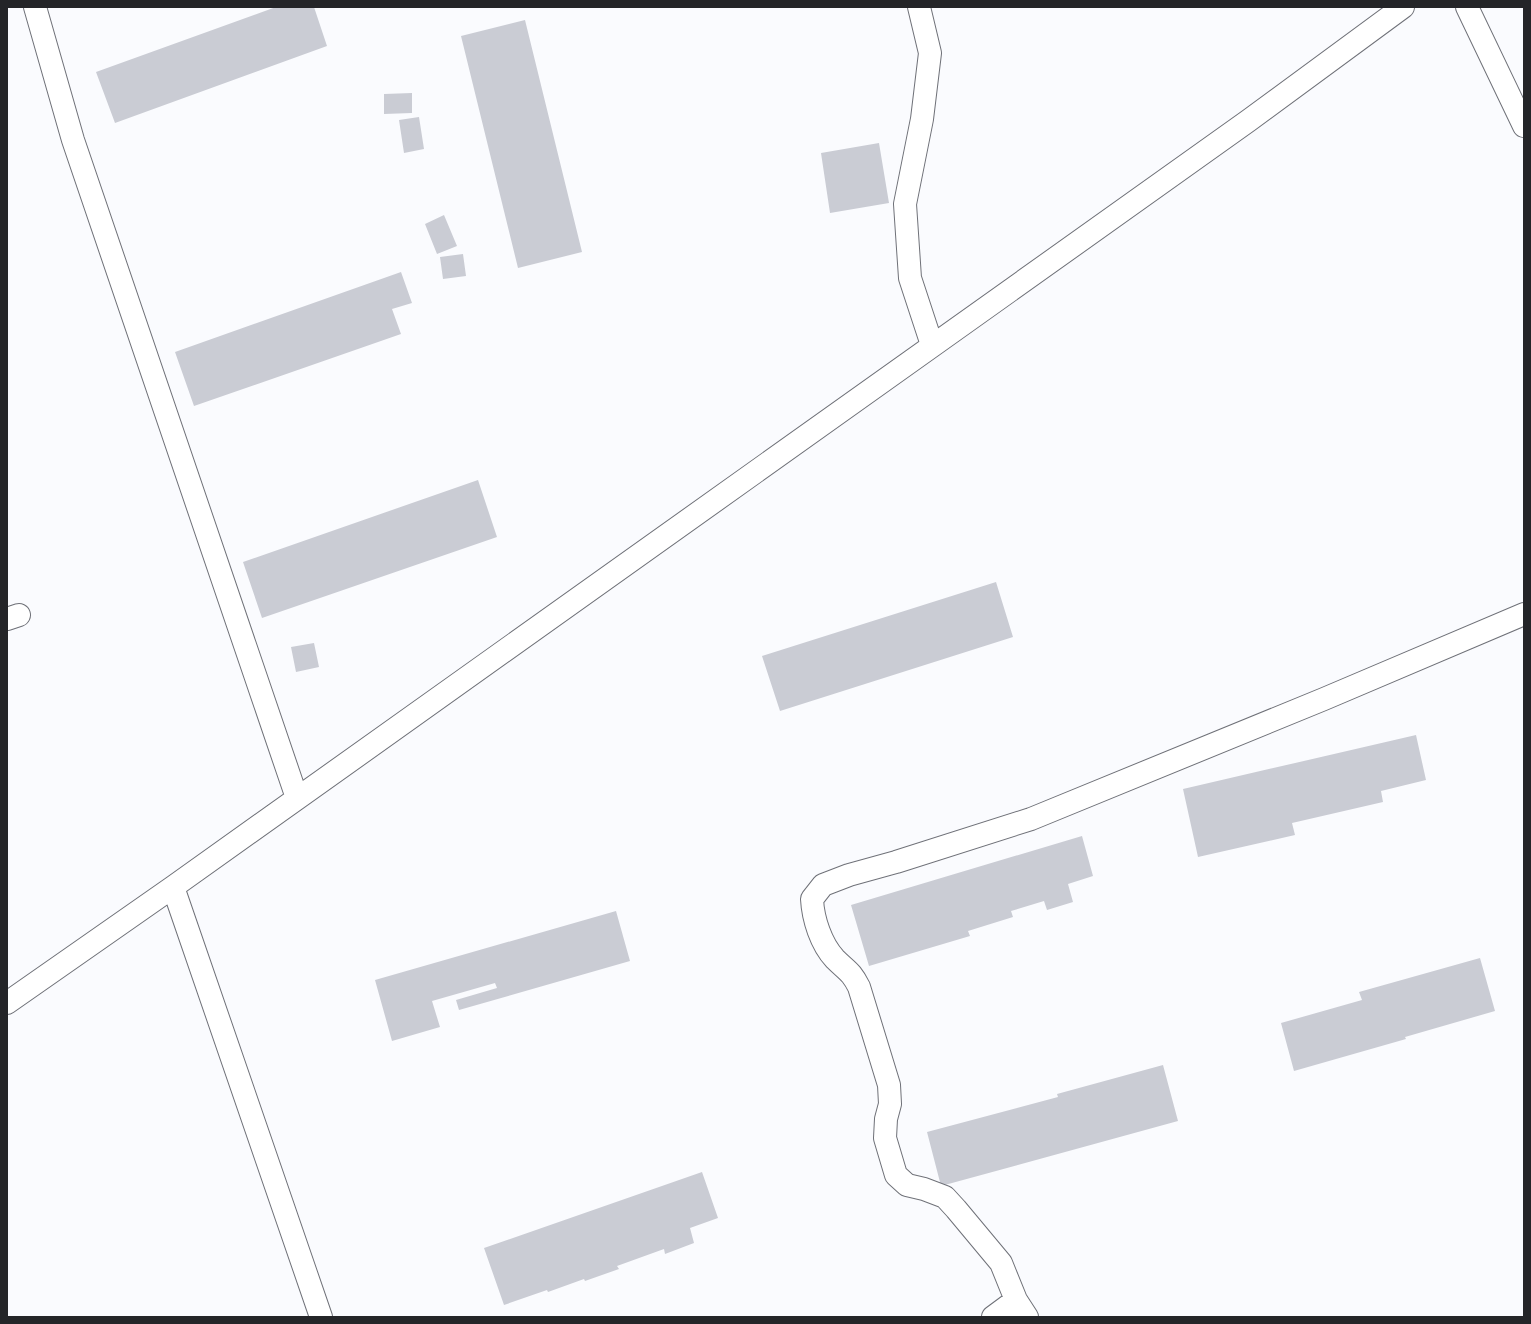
<svg xmlns="http://www.w3.org/2000/svg" width="1531" height="1324" font-family="'Crimson Pro',serif">
  <rect width="100%" height="100%" fill="#fafbfe"/>
  <!-- building -->
  <path fill="#caccd4" d="M 276,7 L 314,7 L 327,46 L 115,123 L 96,72 Z
    M 525,20 L 582,252 L 518,268 L 461,36 Z
    M 412,93 L 412,113 L 384,114 L 384,94 Z
    M 419,117 L 424,149 L 404,153 L 399,120 Z
    M 879,143 L 889,203 L 830,213 L 821,153 Z
    M 444,215 L 457,246 L 437,254 L 425,224 Z
    M 463,254 L 466,276 L 443,279 L 440,257 Z
    M 401,272 L 412,303 L 392,309 L 401,334 L 194,406 L 175,352 Z
    M 478,480 L 497,537 L 262,618 L 243,562 Z
    M 996,582 L 1013,637 L 780,711 L 762,656 Z
    M 314,643 L 319,667 L 296,672 L 291,647 Z
    M 1416,735 L 1426,780 L 1381,791 L 1383,802 L 1292,823 L 1295,835 L 1198,857 L 1183,789 Z
    M 1082,836 L 1093,876 L 1068,884 L 1073,902 L 1047,910 L 1044,901 L 1011,911 L 1013,917 L 968,931 L 970,936 L 869,966 L 851,905 Z
    M 616,911 L 630,961 L 459,1010 L 456,1000 L 497,988 L 495,983 L 432,1001 L 440,1027 L 392,1041 L 375,980 Z
    M 1480,958 L 1495,1011 L 1405,1037 L 1406,1039 L 1294,1071 L 1281,1023 L 1362,1000 L 1359,992 Z
    M 1163,1065 L 1178,1121 L 941,1186 L 927,1132 L 1058,1097 L 1057,1094 Z
    M 702,1172 L 718,1218 L 690,1228 L 694,1243 L 665,1254 L 664,1249 L 617,1266 L 619,1269 L 585,1281 L 584,1279 L 548,1292 L 547,1290 L 504,1305 L 484,1248 Z"/>
  <g fill="none" stroke-linecap="round" stroke-linejoin="round">
    <defs>
      <path id="minor" d="M 35,7 L 73,140 L 297,798
        M 919,7 L 930,53 L 922,119 L 905,204 L 910,278 L 932,345
        M 1467,7 L 1524,126
        M 7,619 L 19,615
        M 173,887 L 321,1317
        M 7,1003 L 173,887 L 1248,121 L 1403,7
        M 993,1317 L 1016,1300
        M 1027,1317 L 1016,1300 L 1001,1263 L 956,1209 L 945,1197 L 924,1189 L 907,1185 L 896,1175 L 885,1138 L 886,1119 L 890,1104 L 889,1085 L 859,987 C 851,971 847,971 835,959 C 821,944 813,919 812,899 L 823,885 L 849,875 L 896,862 L 1031,819 L 1324,699 L 1524,614"/>
    </defs>
    <!-- minor casing -->
    <use href="#minor" stroke="#6f7178" stroke-width="24"/>
    <!-- minor -->
    <use href="#minor" stroke="#fff" stroke-width="22"/>
  </g>
  <!-- border -->
  <rect width="1531" height="1324" fill="none" stroke="#242528" stroke-width="16"/>
</svg>
